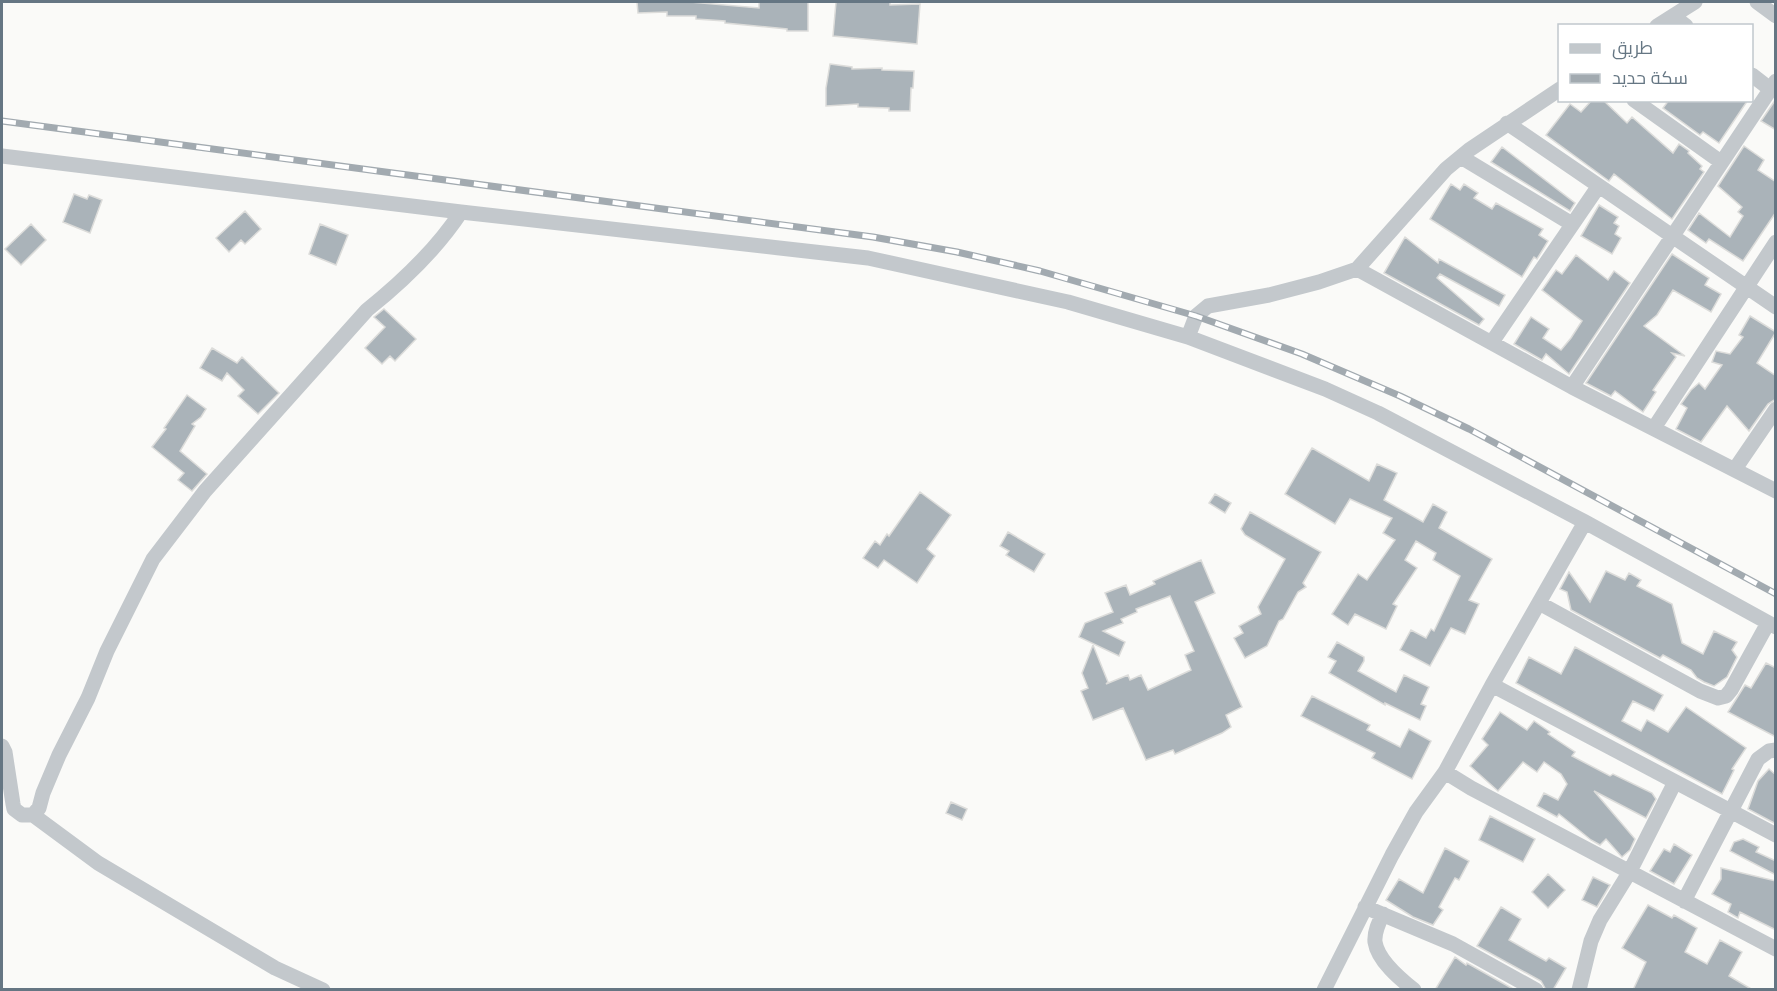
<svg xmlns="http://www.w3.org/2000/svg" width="1777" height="991" font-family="'Open Sans',Cairo,sans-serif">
  <rect width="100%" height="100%" fill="#fafaf8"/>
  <!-- building -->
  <path fill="#aab3b9" stroke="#dcdcda" stroke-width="1.5" d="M 637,2 L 690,2 L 759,8 L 759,2 L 808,2 L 808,31 L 787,31 L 787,29 L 725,23 L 725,21 L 696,19 L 696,16 L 667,16 L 667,12 L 638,13 Z
    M 836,2 L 890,2 L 890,5 L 920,4 L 917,44 L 833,36 Z
    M 830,64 L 852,67 L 852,69 L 882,68 L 882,70 L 914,71 L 913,88 L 911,88 L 910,111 L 889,111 L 889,108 L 858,107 L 858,104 L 826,106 L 826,88 Z
    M 1776,99 L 1776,130 L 1761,121 Z
    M 1592,100 L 1603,100 L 1627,123 L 1632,117 L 1673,153 L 1679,144 L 1689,151 L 1688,153 L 1702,166 L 1700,169 L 1704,172 L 1672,219 L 1614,174 L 1609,181 L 1546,135 L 1570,104 L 1581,112 Z
    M 1669,100 L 1748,100 L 1719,143 L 1703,132 L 1700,135 L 1663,108 Z
    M 1744,146 L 1764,160 L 1758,170 L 1776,182 L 1776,212 L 1743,261 L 1709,239 L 1706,243 L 1688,230 L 1699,213 L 1730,237 L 1743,216 L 1738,212 L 1742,207 L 1718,186 Z
    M 1502,147 L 1575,203 L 1570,211 L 1491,162 Z
    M 1451,184 L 1460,190 L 1464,184 L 1478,193 L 1474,198 L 1492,209 L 1496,203 L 1543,229 L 1539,235 L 1548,241 L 1537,259 L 1534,257 L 1522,277 L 1430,219 Z
    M 74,194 L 87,199 L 89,195 L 102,200 L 90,233 L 63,222 Z
    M 1599,205 L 1618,217 L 1614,223 L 1619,226 L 1615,234 L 1621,238 L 1612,254 L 1581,236 Z
    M 245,211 L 261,229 L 245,244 L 241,240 L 229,252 L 216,238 Z
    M 31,224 L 46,240 L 21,265 L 5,249 Z
    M 320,224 L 348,235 L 336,265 L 309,254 Z
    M 1405,237 L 1438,263 L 1439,259 L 1505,295 L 1499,306 L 1440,274 L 1437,278 L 1484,319 L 1479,325 L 1384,273 Z
    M 1672,254 L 1709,278 L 1705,285 L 1721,294 L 1711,312 L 1673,290 L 1657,315 L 1644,326 L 1685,356 L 1672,353 L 1676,357 L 1653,390 L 1656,392 L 1643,412 L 1615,391 L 1611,396 L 1586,383 Z
    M 1576,255 L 1608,280 L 1614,271 L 1630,283 L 1569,374 L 1546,354 L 1542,360 L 1514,344 L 1531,317 L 1549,329 L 1543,338 L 1561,350 L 1571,338 L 1582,321 L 1542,290 L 1556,270 L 1562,274 Z
    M 384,309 L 416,339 L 395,361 L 390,356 L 382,364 L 365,348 L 385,327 L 374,317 Z
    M 1750,316 L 1776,332 L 1757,363 L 1776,376 L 1776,399 L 1768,404 L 1749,431 L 1727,406 L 1701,442 L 1676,429 L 1687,408 L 1681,404 L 1691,390 L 1699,383 L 1705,389 L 1722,365 L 1712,362 L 1716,351 L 1730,354 L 1743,337 L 1739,335 Z
    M 212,348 L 237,363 L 242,357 L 279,393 L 258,414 L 238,396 L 244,390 L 227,373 L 222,381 L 200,368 Z
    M 187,395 L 206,409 L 201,417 L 192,424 L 195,426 L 180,451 L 207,474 L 192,491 L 178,480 L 184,473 L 152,447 L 166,429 L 164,428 Z
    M 1312,448 L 1369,481 L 1377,464 L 1397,473 L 1384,500 L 1423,522 L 1433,504 L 1447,512 L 1439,528 L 1492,559 L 1469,600 L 1479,604 L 1465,634 L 1451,628 L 1430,666 L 1400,650 L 1411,630 L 1426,638 L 1431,629 L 1434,631 L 1460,576 L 1433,560 L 1436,553 L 1416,541 L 1405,560 L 1417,568 L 1393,604 L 1397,606 L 1386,629 L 1355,614 L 1348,625 L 1332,614 L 1358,574 L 1367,580 L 1395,540 L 1383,533 L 1392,518 L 1350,499 L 1335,524 L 1285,494 Z
    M 920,492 L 951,515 L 927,549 L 935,556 L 917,583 L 884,560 L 878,568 L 863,558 L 875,541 L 880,545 L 887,534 L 889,536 Z
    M 1215,494 L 1231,503 L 1225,513 L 1209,503 Z
    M 1250,512 L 1321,552 L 1303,583 L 1306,587 L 1298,592 L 1283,619 L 1279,621 L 1267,646 L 1245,658 L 1234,638 L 1243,633 L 1239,626 L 1261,614 L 1258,607 L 1285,559 L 1245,535 L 1241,529 Z
    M 1008,532 L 1045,554 L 1034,572 L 1006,555 L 1009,551 L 1000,546 Z
    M 1201,560 L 1215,593 L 1195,602 L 1242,707 L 1226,715 L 1231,727 L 1222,733 L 1175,754 L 1173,750 L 1146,760 L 1123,708 L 1093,720 L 1081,691 L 1088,688 L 1082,673 L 1093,645 L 1108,682 L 1106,684 L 1128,675 L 1130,680 L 1141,675 L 1148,690 L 1191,670 L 1185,655 L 1194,651 L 1170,596 L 1136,609 L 1137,612 L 1121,619 L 1123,623 L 1103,631 L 1125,642 L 1119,656 L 1079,637 L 1085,623 L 1113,612 L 1105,593 L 1126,585 L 1130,595 L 1155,584 L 1153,581 Z
    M 1606,571 L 1625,580 L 1629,573 L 1641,580 L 1637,586 L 1672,604 L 1682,643 L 1703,654 L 1714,631 L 1737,642 L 1732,650 L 1737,657 L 1727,677 L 1714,686 L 1704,682 L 1697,678 L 1691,670 L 1663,655 L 1660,658 L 1571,610 L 1567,592 L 1560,589 L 1569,572 L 1590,602 Z
    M 1337,642 L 1364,657 L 1364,661 L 1358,671 L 1396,692 L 1404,675 L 1429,687 L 1421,704 L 1426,706 L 1420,720 L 1385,703 L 1385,705 L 1329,673 L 1336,661 L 1328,657 Z
    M 1575,647 L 1663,695 L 1654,711 L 1633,701 L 1622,721 L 1641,731 L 1647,720 L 1668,732 L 1686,707 L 1746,748 L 1732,769 L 1734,770 L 1722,794 L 1516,683 L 1529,657 L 1561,674 Z
    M 1766,663 L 1776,668 L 1776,737 L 1728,712 L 1745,685 L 1751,688 Z
    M 1312,696 L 1370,725 L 1367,730 L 1400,747 L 1409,729 L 1431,741 L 1412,779 L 1372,758 L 1375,753 L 1301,716 Z
    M 1500,712 L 1527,730 L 1534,721 L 1550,732 L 1548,734 L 1575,752 L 1572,756 L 1610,776 L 1613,774 L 1652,793 L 1656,799 L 1646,818 L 1594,791 L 1635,839 L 1630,850 L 1622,857 L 1606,839 L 1600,845 L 1591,840 L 1559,814 L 1557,817 L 1537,806 L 1544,793 L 1558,800 L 1567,784 L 1561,774 L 1544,762 L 1537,772 L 1523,762 L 1498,791 L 1470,766 L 1488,745 L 1482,739 Z
    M 1769,769 L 1776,775 L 1776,824 L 1748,809 L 1758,781 Z
    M 951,802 L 967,809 L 962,820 L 946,813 Z
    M 1490,816 L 1535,839 L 1523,862 L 1479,840 Z
    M 1743,839 L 1759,847 L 1756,852 L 1776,861 L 1776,875 L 1730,851 L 1734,842 Z
    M 1674,844 L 1692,855 L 1674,884 L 1650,871 L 1664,849 L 1670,852 Z
    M 1445,848 L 1469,861 L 1459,880 L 1455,878 L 1439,907 L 1443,910 L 1433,925 L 1413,917 L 1386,900 L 1399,879 L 1423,893 Z
    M 1721,868 L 1776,881 L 1776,930 L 1740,912 L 1738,918 L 1728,912 L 1731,904 L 1712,894 L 1721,879 Z
    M 1548,874 L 1565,890 L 1548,908 L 1532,892 Z
    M 1593,877 L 1610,885 L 1597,907 L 1582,900 Z
    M 1648,905 L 1672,918 L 1674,915 L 1697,928 L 1685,952 L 1707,964 L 1720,940 L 1742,952 L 1729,976 L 1753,990 L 1633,990 L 1646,962 L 1622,948 Z
    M 1501,907 L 1521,919 L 1509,940 L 1546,961 L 1549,958 L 1566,968 L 1553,990 L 1546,990 L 1541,981 L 1477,946 Z
    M 1455,957 L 1466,965 L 1467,963 L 1515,990 L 1435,990 Z"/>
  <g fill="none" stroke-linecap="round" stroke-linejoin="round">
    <!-- minor -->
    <path stroke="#c3c8cc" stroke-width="15" d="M 1757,2 L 1776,16
      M 1673,16 L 1686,26
      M 1657,26 L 1695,2
      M 1752,75 L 1770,89
      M 1634,100 L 1721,162
      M 1507,123 L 1776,307
      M 2,156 L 461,212 L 868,258 L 1068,302 L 1188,337 L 1325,389 L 1378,413 L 1585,522 L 1776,627
      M 1461,157 L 1572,224
      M 1357,269 L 1572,387 L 1776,491
      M 1188,337 L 1196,316 L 1208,306 L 1269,295 L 1319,282 L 1357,269 L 1446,169 L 1469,150 L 1560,89
      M 1492,342 L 1598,187
      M 1572,387 L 1776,81
      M 1654,428 L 1776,242
      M 1735,469 L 1776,409
      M 1539,603 L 1700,691 L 1718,698 L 1726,696 L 1731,690 L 1768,623
      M 1492,685 L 1776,835
      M 2,746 L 5,752 L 13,804 L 14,809 L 22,815 L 33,815 L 39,808 L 43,793 L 59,755 L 88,698 L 107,651 L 153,559 L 205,491 L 367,310 C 402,282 436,250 461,212
      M 1445,772 L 1471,788 L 1776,949
      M 33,815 L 98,863 L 275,968 L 323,990
      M 1684,901 L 1758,759 L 1769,751 L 1776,750
      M 1365,907 L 1453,944 L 1536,990
      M 1383,914 C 1379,922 1374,932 1375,942 C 1378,961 1400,979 1414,990
      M 1324,990 L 1392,855 L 1416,812 L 1445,772 L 1492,685 L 1585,522
      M 1579,990 L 1591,941 L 1600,920 L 1629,873 L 1675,782"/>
    <defs>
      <path id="rail" d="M 2,121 L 873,237 L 957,252 L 1040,271 L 1196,316 L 1302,354 L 1400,396 L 1469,429 L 1776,594"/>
    </defs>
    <!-- rail casing -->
    <use href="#rail" stroke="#a2aab0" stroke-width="7"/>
    <!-- rail -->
    <use href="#rail" stroke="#fff" stroke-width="4.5" stroke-dasharray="14" stroke-linecap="butt"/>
  </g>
  <!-- border -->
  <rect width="1777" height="991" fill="none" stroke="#657683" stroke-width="6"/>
  <!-- legend -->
  <rect x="1558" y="24" width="195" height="78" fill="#ffffff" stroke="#c1c8cd" stroke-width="1.5"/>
  <rect x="1570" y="44" width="30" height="9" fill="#c3c8cc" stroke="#c1c8cd" stroke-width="1.5"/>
  <text x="1612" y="54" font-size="18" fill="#657683">طريق</text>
  <rect x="1570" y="74" width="30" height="9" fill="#a2aab0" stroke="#c1c8cd" stroke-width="1.5"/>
  <text x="1612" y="84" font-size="18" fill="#657683">سكة حديد</text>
</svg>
